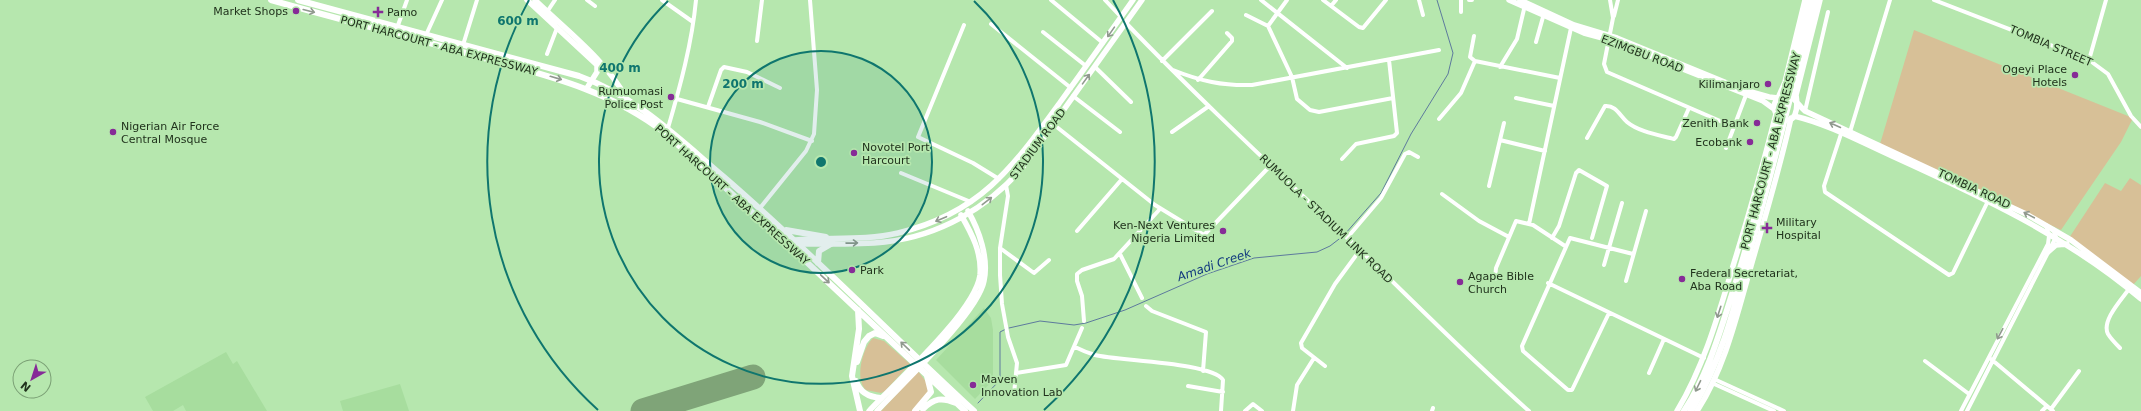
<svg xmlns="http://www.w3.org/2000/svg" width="2141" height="411" font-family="'DejaVu Sans',sans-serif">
  <rect width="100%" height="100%" fill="#b6e7ae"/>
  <!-- built -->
  <path fill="#a7dd9e" d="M 984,308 L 991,318 L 993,330 L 993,380 L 975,399 L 936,360 Z
    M 226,352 L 233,364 L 237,361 L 267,411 L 186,411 L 183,405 L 173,411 L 153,411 L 145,397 Z
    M 400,384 L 409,411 L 343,411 L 340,401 Z"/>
  <!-- green -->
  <path fill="#d7c097" d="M 1914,30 L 2133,118 L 2121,142 L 2061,230 L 1880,144 Z
    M 2130,178 L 2141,185 L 2141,276 L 2133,285 L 2069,238 L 2105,183 L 2121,191 Z
    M 873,338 L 884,341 L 910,364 L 885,391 L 881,393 L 866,390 C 854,379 863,347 873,338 Z
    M 918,371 L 930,387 L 924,399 L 912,411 L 881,411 Z"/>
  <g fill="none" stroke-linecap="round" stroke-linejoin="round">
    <!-- stream -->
    <path stroke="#5d7a9d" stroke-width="1" d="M 1345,234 L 1381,193 L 1411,134 L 1448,74 L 1453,53 L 1437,0
      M 1009,328 L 1040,321 L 1074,325 L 1086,323 L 1125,310 L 1207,274 L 1254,258 L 1317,252 L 1330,246 L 1343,236
      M 978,403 L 1000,380 L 1000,332 L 1006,329"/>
    <!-- runway -->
    <path stroke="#7fa478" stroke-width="25" d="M 643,411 L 753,377"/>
    <!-- minor -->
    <path stroke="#fff" stroke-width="4" d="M 587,0 L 595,6
      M 662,0 L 693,22
      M 1051,0 L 1103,43
      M 1105,0 L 1121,17
      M 1261,0 L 1347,68
      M 1287,0 L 1268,26 L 1292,77 L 1297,99 L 1310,110 L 1319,112 L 1393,98
      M 1323,0 L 1359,27 L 1363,28 L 1386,0
      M 1419,0 L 1423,15
      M 1461,0 L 1461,12
      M 1469,0 L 1472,0
      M 1610,0 L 1613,18 L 1604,64 L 1607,72 L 1734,127
      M 1934,0 L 2089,60 L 2108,74 L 2131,116 L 2141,127
      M 1331,6 L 1336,0
      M 547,12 L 555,0
      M 1246,15 L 1268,26
      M 1614,16 L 1618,0
      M 1126,23 C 1201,101 1280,174 1358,248 C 1415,303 1470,359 1529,411
      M 991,24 L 1071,88
      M 964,25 L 918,137 L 973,163 L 999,179
      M 397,28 L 407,0
      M 1043,32 L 1086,66
      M 426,35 L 442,0
      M 1474,36 L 1470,57 L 1475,61 L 1560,78
      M 757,41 L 762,0
      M 1536,42 L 1543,17
      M 463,45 L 477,0
      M 547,54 L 557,28
      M 2089,60 L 2106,0
      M 1162,61 L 1212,11
      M 1095,67 L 1131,102
      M 1500,67 L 1517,39 L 1525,5
      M 1173,70 C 1200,81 1223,86 1252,85 L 1439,50
      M 1198,80 L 1232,41 L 1232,38 L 1227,33
      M 1073,96 L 1120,132
      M 1516,98 L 1554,106
      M 677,99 L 760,122 L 812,141
      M 708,107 L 721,70 L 724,67 L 747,72 L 780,88
      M 1805,111 L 1828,12
      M 1439,119 L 1461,93 L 1475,61
      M 1053,124 L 1155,205 L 1204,235 L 1270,166
      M 668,128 C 680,87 692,43 696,0
      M 1172,132 L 1209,106
      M 1850,132 L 1890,0
      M 1841,134 L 1824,186 L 1825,192 L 1949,275 L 1953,273 L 1988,201
      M 1587,138 L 1605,106 C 1616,105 1620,116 1627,122 C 1639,132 1659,135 1674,139 L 1676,137 L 1689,108
      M 1500,140 L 1545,151
      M 1726,148 L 1746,95
      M 1342,159 L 1356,144 L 1394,136 L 1397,133 L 1389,60
      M 901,173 L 971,202
      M 1006,185 L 1008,196 L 1000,248 L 1000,275 L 1002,304 L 1008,337 L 1017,363 L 1014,394
      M 1489,186 L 1504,123
      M 1442,194 L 1479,221 L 1509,237
      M 760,208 L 806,151 L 814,134 L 817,90 L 810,0
      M 1529,224 L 1571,28
      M 1077,231 L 1122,179
      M 1347,238 L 1381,198 L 1405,154 L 1409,152 L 1418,157
      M 1552,238 L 1559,226 L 1576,173 L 1579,170 L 1607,186 L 1592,238
      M 1000,248 L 1034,273 L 1049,260
      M 1120,254 L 1142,298
      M 1604,265 L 1622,203
      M 1495,279 L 1496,268 L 1516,221 L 1533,225 L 1565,246
      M 1626,281 L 1646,211
      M 1548,283 L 1704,358
      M 1146,306 L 1152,311 L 1206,332 L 1203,371
      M 1609,313 L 1572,390 L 1568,390 L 1523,351 L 1522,346 L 1570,238 L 1633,254
      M 1084,321 L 1082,296 L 1077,281 L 1077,274 L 1082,270 L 1114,259 L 1160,209
      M 1075,347 C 1081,350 1088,353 1095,355 C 1118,361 1212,362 1223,380 L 1221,411
      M 2120,348 C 2116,344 2111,339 2108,334 C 2101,321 2122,299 2129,289
      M 1991,359 L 2053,411
      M 1925,361 L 1969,394
      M 1325,366 L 1302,348 L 1301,343 L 1335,284 L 1360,250
      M 1016,373 L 1066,365 L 1082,328
      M 1649,373 L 1664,339
      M 1714,379 L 1784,411
      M 1712,383 L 1774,411
      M 1188,386 L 1223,392
      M 2051,409 L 2079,371
      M 1245,411 L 1253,404 L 1262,411
      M 1293,411 L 1297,385 L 1314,358
      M 1432,411 L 1433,408
      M 1961,411 L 2048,244 L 2049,236 L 2046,225
      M 1967,411 L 2056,237 L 2053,229
      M 2042,411 L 2047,406"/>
    <!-- major -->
    <path stroke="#fff" stroke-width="5.5" d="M 527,0 L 597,65 L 597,72 L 587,88
      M 535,0 C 566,30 606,60 627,99
      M 1509,0 L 1584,33 L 1610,40 L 1763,101 L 1774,109
      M 1520,0 L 1574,25 L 1617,38 L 1744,90 L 1769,97 L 1778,98 L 1785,82 L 1805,0
      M 1820,0 L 1796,95 C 1798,107 1797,129 1778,116 C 1772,109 1773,101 1781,96 C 1794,93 1797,105 1805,111 L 2026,214 L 2071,240 L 2141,293
      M 1794,116 C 1828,124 1861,142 1892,156 C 1980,196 2067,236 2141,299
      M 795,240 C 829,237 865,241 898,233 C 981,213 1013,167 1061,101 C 1085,68 1109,34 1133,0
      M 800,244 C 828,244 857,245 885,242 C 939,236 988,208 1023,167 L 1142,0
      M 2048,252 L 2056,245 L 2067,244
      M 869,411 C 896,382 975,312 980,275 C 982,253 972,234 961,215
      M 877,411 C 902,384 978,313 984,281 C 989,258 979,230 968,211
      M 1677,411 C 1704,366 1718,316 1733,266 C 1749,215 1763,165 1776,114
      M 1697,411 C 1725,368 1737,315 1751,266 C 1765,217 1780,168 1791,118"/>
    <!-- highway -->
    <path stroke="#fff" stroke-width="6" d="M 271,0 C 338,19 406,36 473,55 C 541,74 609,89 665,133 L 797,253 L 965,411
      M 298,0 L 579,76 C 636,96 679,139 724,177 C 811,252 890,334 974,411
      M 786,230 L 826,237
      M 818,263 L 819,251 L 831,244
      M 858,310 L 859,329 L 852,376 L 860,411
      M 857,362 L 864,342 L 869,336 L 875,333 L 883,336
      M 856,381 C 860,393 869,397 881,398
      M 923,409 C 934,398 942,397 956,403
      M 915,411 L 931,392 L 927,376
      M 1684,411 C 1709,373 1721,328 1735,285 C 1764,191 1785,95 1809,0
      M 1691,411 C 1722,361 1736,302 1751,247 C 1774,165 1794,82 1815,0"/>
  </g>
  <!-- one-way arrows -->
  <defs><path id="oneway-shaft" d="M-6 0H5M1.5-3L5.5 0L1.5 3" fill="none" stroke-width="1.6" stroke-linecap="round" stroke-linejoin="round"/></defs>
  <g stroke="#90998e">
    <use href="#oneway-shaft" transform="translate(309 11) rotate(14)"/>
    <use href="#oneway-shaft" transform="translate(1111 32) rotate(125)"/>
    <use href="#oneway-shaft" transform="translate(556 78) rotate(16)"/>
    <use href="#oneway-shaft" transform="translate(1086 79) rotate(-54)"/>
    <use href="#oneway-shaft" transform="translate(1835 125) rotate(-156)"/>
    <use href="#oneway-shaft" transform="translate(987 201) rotate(-38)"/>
    <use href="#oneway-shaft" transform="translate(2029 215) rotate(-152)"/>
    <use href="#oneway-shaft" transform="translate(941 219) rotate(157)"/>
    <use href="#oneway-shaft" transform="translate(852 243) rotate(-1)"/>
    <use href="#oneway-shaft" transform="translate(825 279) rotate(43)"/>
    <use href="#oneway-shaft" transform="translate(1719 312) rotate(108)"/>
    <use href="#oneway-shaft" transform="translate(2000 334) rotate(118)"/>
    <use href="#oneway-shaft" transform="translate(905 346) rotate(-136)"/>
    <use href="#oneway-shaft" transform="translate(1698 386) rotate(116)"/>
  </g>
  <!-- distance rings -->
  <circle cx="821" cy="162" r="111" fill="#0f766e" fill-opacity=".12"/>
  <g fill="none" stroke="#0f766e" stroke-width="2">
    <circle cx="821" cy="162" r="111"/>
    <path d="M974 1A222 222 0 1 1 668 1"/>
    <path d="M598 410A334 334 0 0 1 529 0M1113 0A334 334 0 0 1 1044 410"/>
  </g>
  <!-- markers -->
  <g fill="#862b97" stroke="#b6e7ae" stroke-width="1.5">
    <circle cx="296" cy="11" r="4"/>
    <path d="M376 6h4v4h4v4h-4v4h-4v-4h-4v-4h4z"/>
    <circle cx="2075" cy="75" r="4"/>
    <circle cx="1768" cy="84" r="4"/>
    <circle cx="671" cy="97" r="4"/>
    <circle cx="1757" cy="123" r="4"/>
    <circle cx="113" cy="132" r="4"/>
    <circle cx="1750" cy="142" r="4"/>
    <circle cx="854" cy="153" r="4"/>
    <path d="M1765 222h4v4h4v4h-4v4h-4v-4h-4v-4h4z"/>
    <circle cx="1223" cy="231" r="4"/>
    <circle cx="852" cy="270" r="4"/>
    <circle cx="1682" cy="279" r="4"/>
    <circle cx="1460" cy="282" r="4"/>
    <circle cx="973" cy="385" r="4"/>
  </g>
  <g text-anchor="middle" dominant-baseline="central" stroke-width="3.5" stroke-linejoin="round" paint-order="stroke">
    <!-- poi labels -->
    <g font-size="11" fill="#21331d" stroke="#b6e7ae" text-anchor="start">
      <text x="288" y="11" text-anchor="end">Market Shops</text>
      <text x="387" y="12">Pamo</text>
      <text x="2067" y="69" text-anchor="end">Ogeyi Place<tspan x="2067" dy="13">Hotels</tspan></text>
      <text x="1760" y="84" text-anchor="end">Kilimanjaro</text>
      <text x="663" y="91" text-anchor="end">Rumuomasi<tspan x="663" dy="13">Police Post</tspan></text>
      <text x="1749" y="123" text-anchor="end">Zenith Bank</text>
      <text x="121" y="126">Nigerian Air Force<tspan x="121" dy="13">Central Mosque</tspan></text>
      <text x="1742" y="142" text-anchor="end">Ecobank</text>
      <text x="862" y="147">Novotel Port<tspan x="862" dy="13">Harcourt</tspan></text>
      <text x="1776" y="222">Military<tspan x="1776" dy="13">Hospital</tspan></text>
      <text x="1215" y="225" text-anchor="end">Ken-Next Ventures<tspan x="1215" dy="13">Nigeria Limited</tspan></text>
      <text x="860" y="270">Park</text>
      <text x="1690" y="273">Federal Secretariat,<tspan x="1690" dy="13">Aba Road</tspan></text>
      <text x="1468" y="276">Agape Bible<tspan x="1468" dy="13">Church</tspan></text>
      <text x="981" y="379">Maven<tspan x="981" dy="13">Innovation Lab</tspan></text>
    </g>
    <!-- street labels -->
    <g font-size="11" fill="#21331d" stroke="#b6e7ae">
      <text transform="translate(439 46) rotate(15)">PORT HARCOURT - ABA EXPRESSWAY</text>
      <text transform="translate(2051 46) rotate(23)">TOMBIA STREET</text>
      <text transform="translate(1642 54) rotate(21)">EZIMGBU ROAD</text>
      <text transform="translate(1038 144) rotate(-53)">STADIUM ROAD</text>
      <text transform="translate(1771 151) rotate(-75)">PORT HARCOURT - ABA EXPRESSWAY</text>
      <text transform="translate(1974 189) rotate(25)">TOMBIA ROAD</text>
      <text transform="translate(732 195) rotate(42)">PORT HARCOURT - ABA EXPRESSWAY</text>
      <text transform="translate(1326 219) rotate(44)">RUMUOLA - STADIUM LINK ROAD</text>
    </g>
    <!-- water labels -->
    <g font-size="12" font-style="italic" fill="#11387e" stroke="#b6e7ae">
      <text transform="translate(1214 265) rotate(-19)">Amadi Creek</text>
    </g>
  </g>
  <circle cx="821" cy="162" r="6" fill="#0f766e" stroke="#b6e7ae" stroke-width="2"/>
  <g font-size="12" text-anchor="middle" font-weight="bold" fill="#0f766e" stroke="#b6e7ae" stroke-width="3.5" stroke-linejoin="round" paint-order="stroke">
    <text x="518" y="25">600 m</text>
    <text x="620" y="72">400 m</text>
    <text x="743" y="88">200 m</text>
  </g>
  <!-- north arrow -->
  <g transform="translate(32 379) rotate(219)"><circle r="19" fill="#b6e7ae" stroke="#7a9f74"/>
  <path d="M0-3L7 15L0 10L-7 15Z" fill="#862b97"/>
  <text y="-6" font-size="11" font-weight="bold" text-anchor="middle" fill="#21331d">N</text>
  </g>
</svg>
